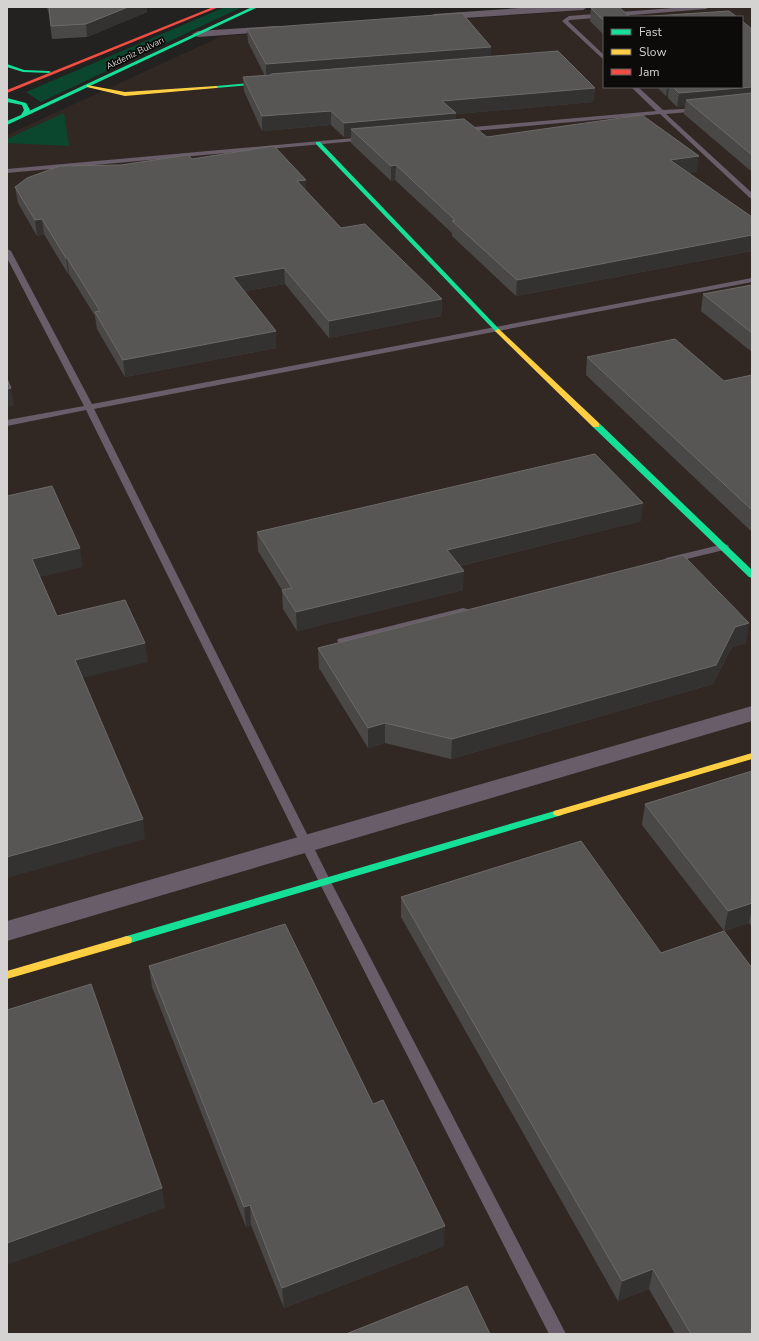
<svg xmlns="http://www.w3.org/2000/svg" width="759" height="1341" font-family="'Nunito Sans',sans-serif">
  <rect width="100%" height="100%" fill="#242220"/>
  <!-- built -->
  <path fill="#312824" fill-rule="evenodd" d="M 632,7 L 752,7 L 752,1334 L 7,1334 L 7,135 L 222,36 ZM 604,17 L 742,17 L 742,87 L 604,87 Z"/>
  <!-- green -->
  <path fill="#0b472e" d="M 225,7 L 242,7 L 41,102 L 26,92 Z
    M 64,113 L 69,146 L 7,143 L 7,139 Z"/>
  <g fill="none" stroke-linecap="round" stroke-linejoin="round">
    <!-- lane -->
    <path fill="#685d69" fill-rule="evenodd" d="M 686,7 L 709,7 L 706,9 L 570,20 L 568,21 L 604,55 L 604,60 L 562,21 L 569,16 Z
      M 631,87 L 638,87 L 663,110 L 702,108 L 702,110 L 700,111 L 666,114 L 752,193 L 752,199 L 750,198 L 660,114 L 462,132 L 459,130 L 462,128 L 656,111 Z
      M 365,137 L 367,138 L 367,140 L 7,173 L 7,169 Z
      M 7,249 L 11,251 L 92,404 L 752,278 L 752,282 L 94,409 L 331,882 L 566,1334 L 549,1334 L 319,882 L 86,410 L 7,426 L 7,420 L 84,406 L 7,258 Z
      M 724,544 L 728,545 L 729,547 L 728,549 L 670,563 L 665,560 L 666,558 Z
      M 463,608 L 467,609 L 468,611 L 467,613 L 342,644 L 337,641 L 338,639 Z"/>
    <!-- street -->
    <path fill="#685d69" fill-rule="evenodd" d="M 535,7 L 588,7 L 583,10 L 434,20 L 429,17 L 434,14 Z
      M 276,26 L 280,27 L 282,29 L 280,31 L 198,37 L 192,34 L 198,31 Z
      M 752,706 L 752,721 L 7,941 L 7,921 Z"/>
    <!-- fast -->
    <path fill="#16e098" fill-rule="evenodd" d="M 252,7 L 258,7 L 7,125 L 7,121 L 21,115 L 24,110 L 22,105 L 7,102 L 7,98 L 26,103 L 30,110 L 29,111 Z
      M 7,64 L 24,70 L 49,71 L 51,72 L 49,73 L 23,72 L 7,67 Z
      M 273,81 L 275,81 L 275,83 L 216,88 L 214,87 L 216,86 Z
      M 316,142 L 320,142 L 500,330 L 500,332 L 496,332 L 316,144 Z
      M 593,423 L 599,423 L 752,570 L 752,578 L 749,577 L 593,427 Z
      M 558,810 L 562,811 L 563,813 L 562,815 L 127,944 L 123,943 L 122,940 L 123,937 L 127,936 Z"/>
    <!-- slow -->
    <path fill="#ffcf43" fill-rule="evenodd" d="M 87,85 L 125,92 L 216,86 L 218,87 L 216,88 L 125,96 L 87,87 Z
      M 498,329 L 500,330 L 599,423 L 599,427 L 593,427 L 496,332 L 495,331 Z
      M 752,753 L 752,759 L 558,816 L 554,815 L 553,813 L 554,811 Z
      M 127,936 L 131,937 L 132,940 L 131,943 L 7,979 L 7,971 Z"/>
    <!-- jam -->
    <path fill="#f24e42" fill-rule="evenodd" d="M 213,7 L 219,7 L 7,93 L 7,90 Z"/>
  </g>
  <!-- wall -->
  <path fill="#4a4846" d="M 47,7 L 146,7 L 147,12 L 87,37 L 52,39 L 49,15 Z
    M 591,8 L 604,17 L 604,35 L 590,21 Z
    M 247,29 L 491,56 L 595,88 L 593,102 L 456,114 L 456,119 L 487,137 L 697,171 L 688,173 L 752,217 L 752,251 L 516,296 L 452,236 L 452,233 L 395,180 L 391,181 L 351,143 L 351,137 L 344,137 L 331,125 L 262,131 L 244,91 L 243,77 L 265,76 L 248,42 Z
    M 752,29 L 752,172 L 684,114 L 685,106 L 677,107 L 668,98 L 668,96 L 666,96 L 657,87 L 742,87 Z
    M 192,159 L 306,180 L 306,191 L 341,228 L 442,299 L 441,316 L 329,338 L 285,284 L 245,291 L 276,348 L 125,377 L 97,329 L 95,316 L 69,274 L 68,274 L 44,234 L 37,236 L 18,203 L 15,187 L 121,165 Z
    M 752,285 L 752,352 L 701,311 L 703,294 Z
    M 587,357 L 724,381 L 752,375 L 752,532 L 586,375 Z
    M 641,521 L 460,566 L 463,590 L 297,631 L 283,609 L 282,590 L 258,551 L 257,532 Z
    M 746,643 L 732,647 L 713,684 L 451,759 L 385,743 L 368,748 L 319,668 L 318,648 Z
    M 752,771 L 752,927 L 749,923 L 724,931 L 642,825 L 645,804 Z
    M 401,897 L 752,1334 L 675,1334 L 649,1289 L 618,1301 L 401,917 Z
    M 149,966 L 373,1104 L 444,1246 L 284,1308 L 251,1225 L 246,1227 L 152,987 Z"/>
  <!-- shaded-wall -->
  <path fill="#343231" d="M 128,7 L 146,7 L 147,12 L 87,37 L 86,24 Z
    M 491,47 L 491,60 L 271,75 L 271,74 L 271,77 L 266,78 L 266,64 Z
    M 667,87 L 669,87 L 668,96 L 666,96 Z
    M 752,87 L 752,101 L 686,100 L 685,106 L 677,107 L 679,93 Z
    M 595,88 L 593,102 L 456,114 L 456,127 L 351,129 L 351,137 L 344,137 L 344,123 L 442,101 Z
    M 331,111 L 331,125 L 262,131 L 262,116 Z
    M 699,156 L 697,171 L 668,176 L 670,160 Z
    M 396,165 L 395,180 L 391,181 L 391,166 Z
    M 306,180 L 306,195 L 297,181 Z
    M 42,219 L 44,234 L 37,236 L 35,220 Z
    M 752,235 L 752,251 L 516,296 L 517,280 Z
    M 66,258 L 67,258 L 69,274 L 68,274 Z
    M 284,268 L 285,284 L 234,293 L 233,277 Z
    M 442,299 L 441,316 L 329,338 L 329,321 Z
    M 276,331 L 276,348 L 125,377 L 123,360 Z
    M 11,388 L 14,406 L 7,407 L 7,389 Z
    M 643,503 L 641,521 L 447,569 L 447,550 Z
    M 80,548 L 83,567 L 36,578 L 32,559 Z
    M 464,571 L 463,590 L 297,631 L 296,612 Z
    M 749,623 L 746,643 L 732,647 L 713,684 L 451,759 L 452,739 L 735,627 Z
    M 145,643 L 148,662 L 78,679 L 75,660 Z
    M 385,723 L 385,743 L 368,748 L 368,728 Z
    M 143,819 L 145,839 L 7,878 L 7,857 Z
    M 752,903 L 752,908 L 749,923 L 724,931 L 728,911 Z
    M 162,1188 L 165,1208 L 7,1265 L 7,1243 Z
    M 250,1205 L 251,1225 L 246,1227 L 244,1207 Z
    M 445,1226 L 444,1246 L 284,1308 L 282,1288 Z
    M 653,1269 L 649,1289 L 618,1301 L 622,1281 Z"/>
  <!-- building -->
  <path fill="#585655" stroke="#6c6a69" d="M 49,7 L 128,7 L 86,24 L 51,26 Z
    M 605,7 L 619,7 L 630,17 L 604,17 L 604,21 L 591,8 Z
    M 729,11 L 737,17 L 638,17 Z
    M 462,13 L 491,47 L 266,64 L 247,29 Z
    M 742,21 L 752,29 L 752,87 L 679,93 L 673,87 L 742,87 Z
    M 558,51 L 595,88 L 442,101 L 456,113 L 344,123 L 331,111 L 262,116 L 243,77 L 271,75 L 271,74 Z
    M 752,93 L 752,155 L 686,100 Z
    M 642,115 L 699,156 L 670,160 L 752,217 L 752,235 L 517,280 L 452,221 L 455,220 L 396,165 L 391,166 L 351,129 L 464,119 L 487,137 Z
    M 274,146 L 306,180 L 297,181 L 341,228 L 365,224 L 442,299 L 329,321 L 284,268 L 233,277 L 276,331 L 123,360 L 95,312 L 100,311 L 67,258 L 66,258 L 42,219 L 35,220 L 15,187 L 27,178 L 60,166 L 121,165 L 188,155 L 192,159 Z
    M 752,285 L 752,333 L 703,294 Z
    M 675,339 L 724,381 L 752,375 L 752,510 L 587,357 Z
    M 7,379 L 11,388 L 7,389 Z
    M 595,454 L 643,503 L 447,550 L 464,571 L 296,612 L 282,590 L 292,588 L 257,532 Z
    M 52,486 L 80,548 L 32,559 L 57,616 L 125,600 L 145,643 L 75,660 L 143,819 L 7,857 L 7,496 Z
    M 683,555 L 749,623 L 735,627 L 716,665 L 452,739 L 385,723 L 368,728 L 318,648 Z
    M 752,771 L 752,903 L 728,911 L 645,804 Z
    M 581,841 L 661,953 L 724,931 L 752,968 L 752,1334 L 691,1334 L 653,1269 L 622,1281 L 401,897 Z
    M 285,924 L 373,1104 L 383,1100 L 445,1226 L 282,1288 L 250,1205 L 244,1207 L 149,966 Z
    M 91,984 L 162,1188 L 7,1243 L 7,1010 Z
    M 467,1286 L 490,1334 L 346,1334 Z"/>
  <g text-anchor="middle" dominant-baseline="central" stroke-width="3.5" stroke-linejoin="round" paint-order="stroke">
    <!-- far-street labels -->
    <g font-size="9" fill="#d5d3d1" stroke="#0d0b0a">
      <text transform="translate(135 53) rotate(-26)">Akdeniz Bulvarı</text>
    </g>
  </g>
  <!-- border -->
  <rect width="759" height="1341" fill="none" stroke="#d5d3d1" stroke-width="16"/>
  <!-- legend -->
  <rect x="603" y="16" width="140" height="72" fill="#0d0b0a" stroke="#5d5b5a"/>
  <rect x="611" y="29" width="20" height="6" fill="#16e098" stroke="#5d5b5a"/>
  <text x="639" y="36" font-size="12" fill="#d5d3d1">Fast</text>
  <rect x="611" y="49" width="20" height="6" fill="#ffcf43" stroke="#5d5b5a"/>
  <text x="639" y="56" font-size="12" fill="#d5d3d1">Slow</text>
  <rect x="611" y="69" width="20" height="6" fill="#f24e42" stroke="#5d5b5a"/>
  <text x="639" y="76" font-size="12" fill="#d5d3d1">Jam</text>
</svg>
